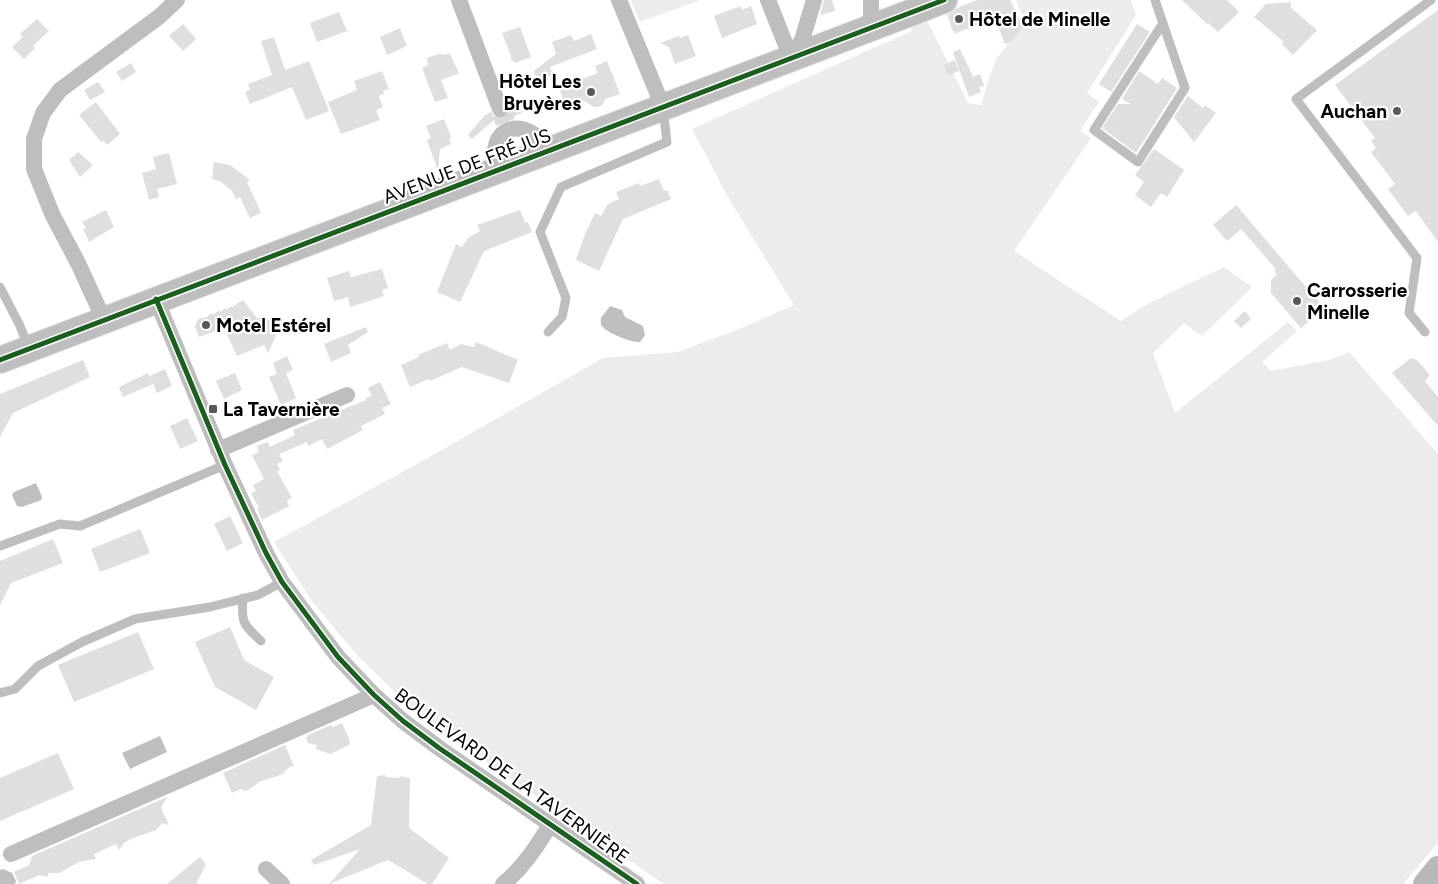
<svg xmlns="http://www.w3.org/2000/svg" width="1438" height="884" font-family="Figtree,sans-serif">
  <rect width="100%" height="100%" fill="#fff"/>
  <!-- green -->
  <path fill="#ececec" d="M 631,0 L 700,0 L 640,22 Z
    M 1016,0 L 1131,0 L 1136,15 L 1087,93 L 1099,102 L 1080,131 L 1091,138 L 1014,251 L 1121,321 L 1147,304 L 1224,267 L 1252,287 L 1202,336 L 1184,323 L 1153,353 L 1175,413 L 1288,322 L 1297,331 L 1262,362 L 1271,371 L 1329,360 L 1349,352 L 1438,454 L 1438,843 L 1403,884 L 664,884 L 418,715 L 355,653 L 312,601 L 274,542 L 426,459 L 603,358 L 678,352 L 749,325 L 794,305 L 729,199 L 692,129 L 912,31 L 910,27 L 926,18 L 968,103 L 981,105 L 989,78 L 997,58 L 1025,22 Z"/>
  <!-- water -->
  <path fill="#bfbfbf" d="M 610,306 L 622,310 L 625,317 L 643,326 L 645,335 L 640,342 C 633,343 606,333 602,326 C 600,323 601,321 601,318 Z
    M 36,483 L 42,497 L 41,500 L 22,507 L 17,506 L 12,495 L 14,492 Z
    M 160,736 L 167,752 L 130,769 L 122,753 Z
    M 3,869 L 12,873 L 16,881 L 15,884 L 0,884 L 0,870 Z"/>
  <!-- building -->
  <path fill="#dfdfdf" d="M 824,0 L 832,0 L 835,11 L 820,15 Z
    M 977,0 L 1010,0 L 1023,27 L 1012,41 L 1005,44 L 996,21 L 989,24 L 988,21 L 954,34 L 947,15 L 957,8 Z
    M 1182,0 L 1227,0 L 1239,12 L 1218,32 L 1208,23 L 1207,24 Z
    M 1291,2 L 1291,8 L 1317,30 L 1293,55 L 1282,44 L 1284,42 L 1254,17 L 1266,4 Z
    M 741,6 L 742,10 L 751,6 L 757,24 L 722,38 L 714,16 Z
    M 1438,10 L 1438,242 L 1416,211 L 1408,216 L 1388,189 L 1395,184 L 1371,152 L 1376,148 L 1371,141 L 1375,138 L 1335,85 Z
    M 339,12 L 347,31 L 317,42 L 310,23 Z
    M 37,19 L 49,31 L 33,46 L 35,48 L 24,59 L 12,47 L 23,37 L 20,34 Z
    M 183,24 L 196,39 L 183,51 L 169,36 Z
    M 1137,24 L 1150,32 L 1111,92 L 1099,84 Z
    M 520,27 L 531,57 L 515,63 L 511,59 L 511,56 L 502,33 Z
    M 400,28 L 407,46 L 387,55 L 380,37 Z
    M 591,34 L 597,49 L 550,67 L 553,75 L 537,81 L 534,71 L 556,54 L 552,42 L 571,35 L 574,41 Z
    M 688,35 L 696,56 L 675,64 L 669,47 L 660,43 L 679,36 L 680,38 Z
    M 274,37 L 285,70 L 309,61 L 329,111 L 306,120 L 292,87 L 250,104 L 245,92 L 250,90 L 248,84 L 272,75 L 261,41 Z
    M 960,49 L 973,77 L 980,74 L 984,86 L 979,87 L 981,92 L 969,97 L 953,52 Z
    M 441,53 L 441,55 L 450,54 L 459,73 L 441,80 L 448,98 L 435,102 L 422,68 L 428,65 L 427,58 Z
    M 955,60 L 959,71 L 948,75 L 944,65 Z
    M 607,61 L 620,94 L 605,99 L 603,104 L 599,107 L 594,107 L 582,100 L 578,106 L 567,110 L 559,88 L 598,73 L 595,66 Z
    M 131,63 L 136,72 L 122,81 L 116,72 Z
    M 382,71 L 389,89 L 383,91 L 384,94 L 379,96 L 383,107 L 376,110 L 380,120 L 341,134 L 328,102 L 357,90 L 354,81 Z
    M 1139,71 L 1158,84 L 1162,78 L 1177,88 L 1136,153 L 1102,128 L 1118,104 L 1131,104 L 1122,99 Z
    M 98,82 L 105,92 L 90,100 L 84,90 Z
    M 1188,96 L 1203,108 L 1205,105 L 1216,113 L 1194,142 L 1174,117 Z
    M 96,102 L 120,134 L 107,145 L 103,140 L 101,142 L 79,115 Z
    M 518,103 L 522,113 L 514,116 L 515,119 L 505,121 L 496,126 L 494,120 L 472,139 L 468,135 L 485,115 L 491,112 L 494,117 L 503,118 L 508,115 L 509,105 Z
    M 444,119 L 451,137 L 449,138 L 451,144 L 440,149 L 438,171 L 427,140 L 431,138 L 426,126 Z
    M 1154,149 L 1184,170 L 1167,197 L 1161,193 L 1151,207 L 1135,195 L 1144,182 L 1135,175 Z
    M 78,152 L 93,165 L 80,177 L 69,160 Z
    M 169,153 L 177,184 L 157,189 L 159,197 L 149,200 L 142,173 L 156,169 L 153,157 Z
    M 214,162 L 230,165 L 250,180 L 247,182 L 261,213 L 250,218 L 240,197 L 236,199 L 232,191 L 220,181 L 212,179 Z
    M 659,179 L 664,191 L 667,190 L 671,199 L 623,219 L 599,271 L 576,260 L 585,234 L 595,213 L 601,216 L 608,204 L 619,199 L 616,192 L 639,183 L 640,186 Z
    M 1236,205 L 1324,308 L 1301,328 L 1271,293 L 1271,280 L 1277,274 L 1274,271 L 1276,269 L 1241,229 L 1227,241 L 1213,225 Z
    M 106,210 L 114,227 L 89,242 L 83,229 L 86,228 L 82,222 Z
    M 520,210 L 525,223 L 528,222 L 532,232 L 484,251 L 460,302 L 437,292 L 456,244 L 462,247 L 468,238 L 480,231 L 477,225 Z
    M 382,269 L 388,288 L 382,290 L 384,296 L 350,307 L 348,297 L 334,301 L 327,278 L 349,271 L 351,277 Z
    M 243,300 L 257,318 L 282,322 L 268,353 L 264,345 L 237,356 L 224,328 L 199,337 L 195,326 L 198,319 L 207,317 L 211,313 L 213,315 L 219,310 L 220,312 L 225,308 L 226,310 L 231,306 L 232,307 Z
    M 1245,311 L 1251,319 L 1241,328 L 1234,321 Z
    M 366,327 L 368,332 L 348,345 L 351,353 L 331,362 L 324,344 Z
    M 476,342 L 518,360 L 509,383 L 462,367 L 430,381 L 429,379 L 410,387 L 401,365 L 419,357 L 418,355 L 447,343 L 450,350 L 461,344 L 474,347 Z
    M 287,356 L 293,370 L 286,373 L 296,398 L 281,405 L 269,377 L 277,374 L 273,363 Z
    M 1411,358 L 1417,360 L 1430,375 L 1425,381 L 1438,397 L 1438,426 L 1392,373 Z
    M 83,360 L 90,377 L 13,413 L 0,437 L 0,394 Z
    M 165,369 L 172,386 L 157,393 L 150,376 Z
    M 148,373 L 153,384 L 123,397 L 119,387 Z
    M 235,373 L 242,390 L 224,399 L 216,381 Z
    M 380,382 L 391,404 L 382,408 L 385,414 L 361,426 L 363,430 L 327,449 L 322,439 L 308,446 L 307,442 L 279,454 L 283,461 L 277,464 L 280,470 L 277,471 L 292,498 L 287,501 L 289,506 L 262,520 L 257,509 L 259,508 L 251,493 L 256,491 L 253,485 L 264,479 L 252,455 L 259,452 L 257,446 L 268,442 L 270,447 L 295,435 L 293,430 L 366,400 L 366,398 L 372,396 L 368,388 Z
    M 187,418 L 198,441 L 180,449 L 170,426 Z
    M 230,516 L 243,543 L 227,551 L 214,524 Z
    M 140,529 L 150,553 L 100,572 L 91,549 Z
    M 53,539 L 63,563 L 11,583 L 0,605 L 0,561 Z
    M 230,627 L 244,660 L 274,677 L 256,710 L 215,687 L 195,642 Z
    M 138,632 L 154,669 L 74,702 L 58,665 Z
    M 342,723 L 350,741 L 349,745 L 330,754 L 316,749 L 317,745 L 308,743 L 306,739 L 308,735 L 331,725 L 333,727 Z
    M 285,745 L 294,766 L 288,768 L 283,774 L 259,782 L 250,789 L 245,791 L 241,789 L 232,793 L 223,773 Z
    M 58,753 L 74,789 L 0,821 L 0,778 Z
    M 385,775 L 386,777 L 400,778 L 401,776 L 410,778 L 409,828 L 449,858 L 432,884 L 428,884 L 388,860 L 329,884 L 360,849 L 314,865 L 311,860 L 371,825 L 377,776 Z
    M 167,797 L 161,808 L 169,825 L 162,823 L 156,830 L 133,838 L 124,843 L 119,850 L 116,844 L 94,854 L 96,859 L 79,862 L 59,873 L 49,873 L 47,877 L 39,875 L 19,884 L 14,872 L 29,865 L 32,856 Z
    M 200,857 L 206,864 L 196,884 L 167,884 Z"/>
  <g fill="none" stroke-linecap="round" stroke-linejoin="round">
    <!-- street-tunnel -->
    <path stroke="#d9d9d9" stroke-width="16" stroke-dasharray="16 8" stroke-linecap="butt" d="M 500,109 L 506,122"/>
    <defs>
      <path id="primary" d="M 0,360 L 944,0"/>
    </defs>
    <!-- primary casing -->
    <use href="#primary" stroke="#dbdbdb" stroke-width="28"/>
    <!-- lane -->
    <path stroke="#bebebe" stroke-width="9" d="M 1155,0 L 1185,88 L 1138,162 L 1094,130 L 1163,23
      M 0,287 L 20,326 L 28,346
      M 548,332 L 562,317 L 566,298 L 540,232 L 561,187 L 667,142 L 663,109
      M 1425,332 L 1409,313 L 1417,258 L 1296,99 L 1431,0
      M 0,546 L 60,524 L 80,526 L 225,465
      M 243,598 C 241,623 243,624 261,641
      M 0,693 L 15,689 L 38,666 L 82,642 L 135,619 L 210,607 L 258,595 L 282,582"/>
    <!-- street -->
    <path stroke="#bebebe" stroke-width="16" d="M 459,0 L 500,109
      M 619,0 L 663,107
      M 768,0 L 791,58
      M 871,28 L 871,0
      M 791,58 L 802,40 L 814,0
      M 498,171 C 483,124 528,114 548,151
      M 156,299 L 225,465 L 266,553 L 282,582 L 338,657 L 374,695 L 403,721 L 439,748 L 637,884
      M 104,320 L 78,263 L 53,216 L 34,169 L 34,139 L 43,113 L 60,90 L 160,16 L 177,0
      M 218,450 L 347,395
      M 11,854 L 374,695
      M 266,869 L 282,884
      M 503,884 C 523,868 537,846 550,825"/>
    <!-- secondary -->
    <path stroke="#b8b8b8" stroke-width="24" d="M 1425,884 L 1438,868"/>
    <!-- primary -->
    <use href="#primary" stroke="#bebebe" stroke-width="26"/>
    <defs>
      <path id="cycleway" d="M 156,299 L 225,465 L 266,553 L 282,582 L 338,657 L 374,695 L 403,721 L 439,748 L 637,884
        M 0,360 L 944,0"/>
    </defs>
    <!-- cycleway casing -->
    <use href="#cycleway" stroke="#fff" stroke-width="8"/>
    <!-- cycleway -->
    <use href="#cycleway" stroke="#1b5e20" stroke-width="5"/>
  </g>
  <!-- markers -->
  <g fill="#595959" stroke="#fff" stroke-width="2">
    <circle cx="959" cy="19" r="5"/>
    <circle cx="591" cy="92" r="5"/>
    <circle cx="1397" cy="111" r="5"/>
    <circle cx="1297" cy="301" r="5"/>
    <circle cx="206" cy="325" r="5"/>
    <rect x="208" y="404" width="10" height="10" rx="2.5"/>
  </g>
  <g text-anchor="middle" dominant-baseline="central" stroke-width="4.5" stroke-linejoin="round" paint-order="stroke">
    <!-- poi labels -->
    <g font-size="19" font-weight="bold" fill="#000" stroke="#fff" text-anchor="start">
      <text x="969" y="19">Hôtel de Minelle</text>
      <text x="581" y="81" text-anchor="end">Hôtel Les<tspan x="581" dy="22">Bruyères</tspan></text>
      <text x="1387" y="111" text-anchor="end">Auchan</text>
      <text x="1307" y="290">Carrosserie<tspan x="1307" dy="22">Minelle</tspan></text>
      <text x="216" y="325">Motel Estérel</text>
      <text x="223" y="409">La Tavernière</text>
    </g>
    <!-- street labels -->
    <g font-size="19" fill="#000" stroke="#fff">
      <text transform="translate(467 166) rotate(-21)">AVENUE DE FRÉJUS</text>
      <text transform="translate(512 776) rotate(36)">BOULEVARD DE LA TAVERNIÈRE</text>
    </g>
  </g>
</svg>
